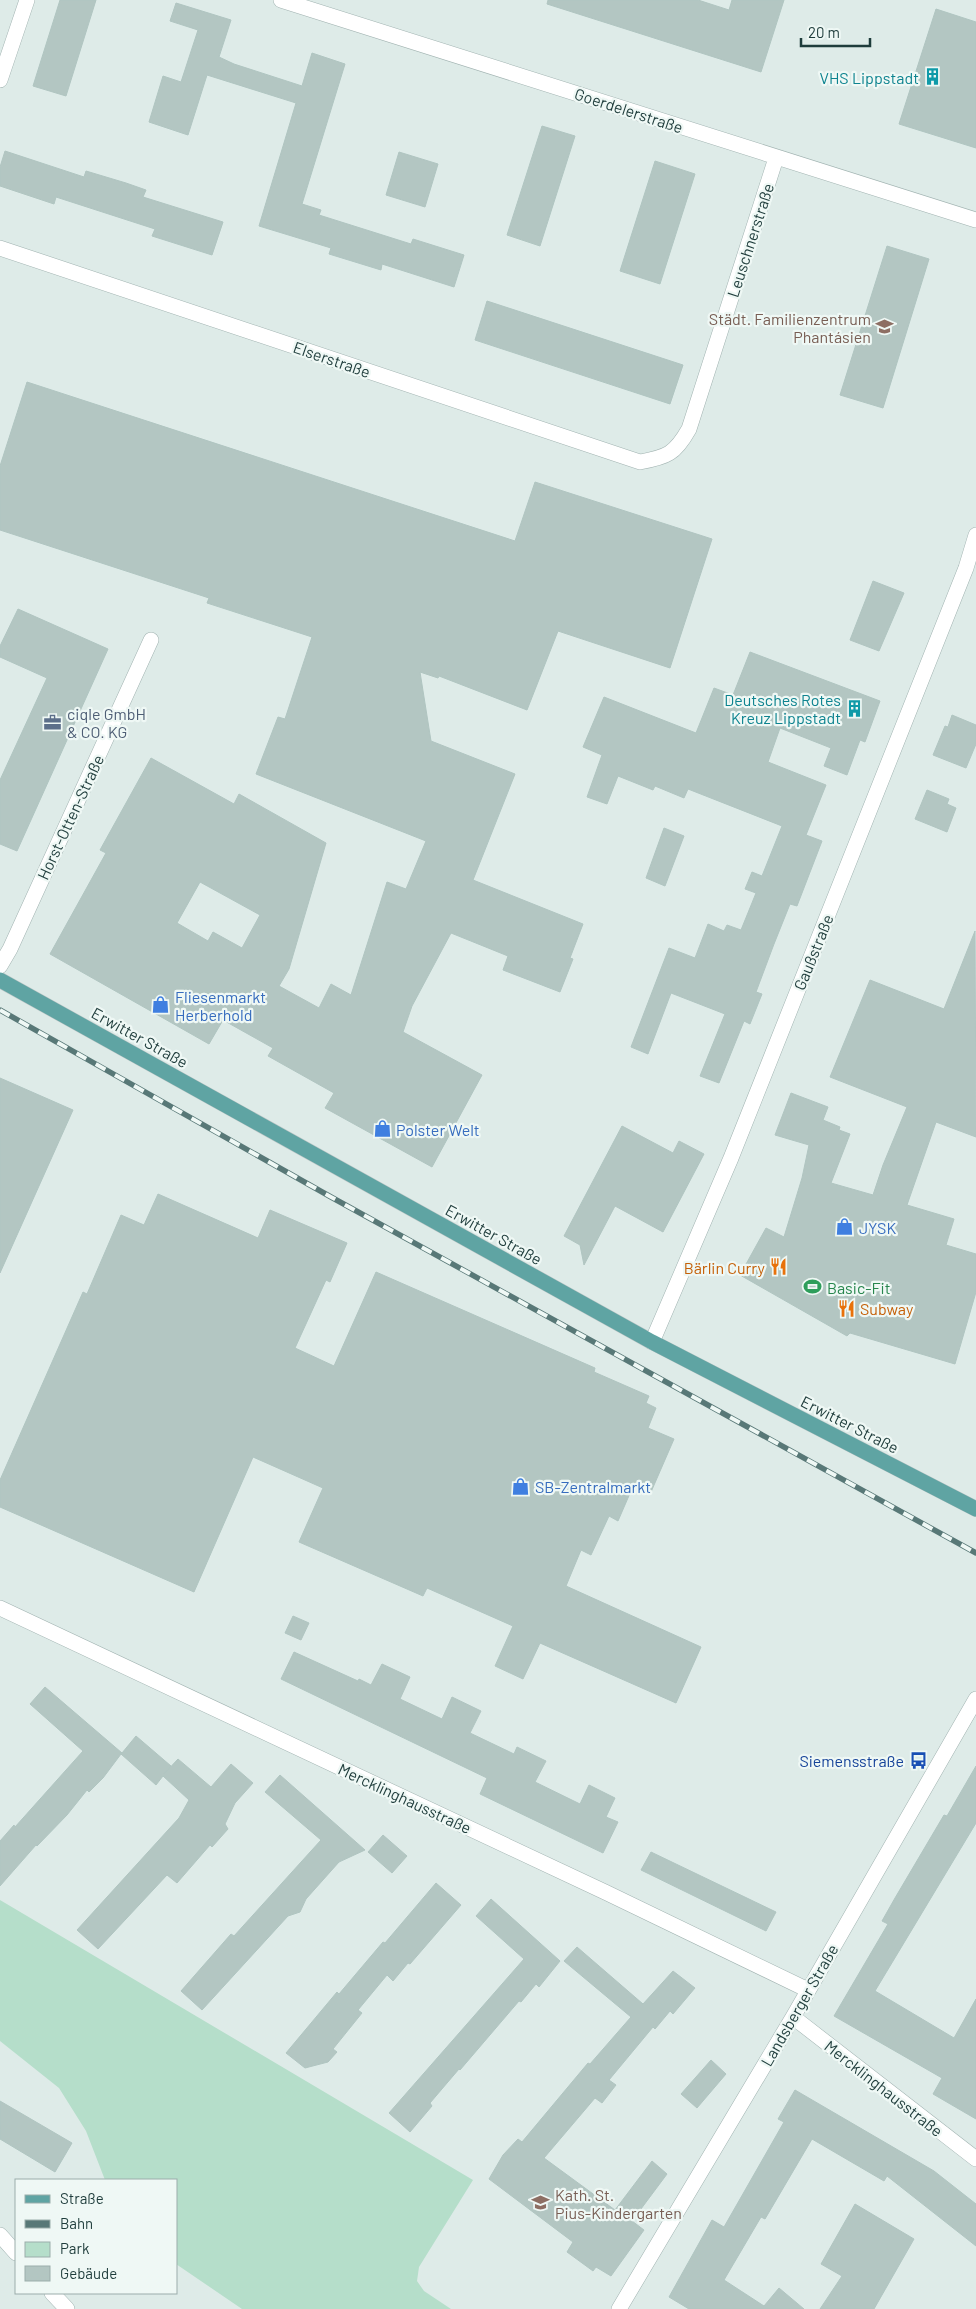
<svg xmlns="http://www.w3.org/2000/svg" width="976" height="2309" font-family="Barlow,sans-serif">
  <rect width="100%" height="100%" fill="#deebe8"/>
  <!-- green -->
  <path fill="#b5deca" d="M 0,1900 L 473,2180 L 419,2267 L 417,2281 L 424,2291 L 451,2309 L 242,2309 L 176,2264 L 176,2180 L 105,2180 L 86,2131 L 59,2088 L 0,2041 Z"/>
  <!-- building -->
  <path fill="#b3c6c2" stroke="#b0c5c1" fill-rule="evenodd" d="M 60,0 L 96,0 L 66,96 L 33,86 Z
    M 548,0 L 698,0 L 729,10 L 732,0 L 784,0 L 761,72 L 547,4 Z
    M 176,3 L 231,20 L 219,57 L 234,64 L 302,86 L 312,53 L 345,64 L 302,204 L 321,210 L 319,215 L 411,244 L 413,239 L 464,255 L 454,287 L 382,264 L 381,270 L 329,254 L 331,248 L 259,226 L 296,103 L 207,75 L 188,135 L 149,122 L 163,76 L 181,82 L 198,30 L 170,21 Z
    M 936,9 L 976,22 L 976,148 L 899,124 Z
    M 542,126 L 575,136 L 540,246 L 507,235 Z
    M 5,151 L 84,177 L 86,171 L 126,183 L 146,190 L 143,197 L 223,222 L 212,255 L 152,236 L 155,229 L 56,197 L 54,204 L 0,186 L 0,167 Z
    M 399,152 L 438,164 L 425,207 L 386,195 Z
    M 655,161 L 695,174 L 660,284 L 620,271 Z
    M 887,246 L 929,259 L 883,408 L 840,395 Z
    M 487,301 L 683,365 L 670,404 L 475,340 Z
    M 27,382 L 515,541 L 535,482 L 712,539 L 670,668 L 558,631 L 527,710 L 439,676 L 438,678 L 420,672 L 431,741 L 515,774 L 473,880 L 583,924 L 570,958 L 573,959 L 560,992 L 503,970 L 508,956 L 451,933 L 412,1006 L 403,1032 L 482,1075 L 432,1167 L 325,1108 L 334,1093 L 268,1056 L 273,1048 L 223,1020 L 209,1044 L 50,954 L 106,853 L 100,850 L 151,758 L 234,804 L 239,794 L 326,843 L 289,969 L 279,986 L 319,1008 L 331,984 L 351,995 L 387,882 L 406,889 L 426,841 L 256,774 L 278,717 L 285,719 L 312,637 L 207,603 L 209,598 L 0,530 L 0,466 ZM 200,882 L 260,915 L 242,948 L 213,932 L 208,941 L 177,923 Z
    M 873,581 L 904,593 L 879,651 L 850,640 Z
    M 18,609 L 108,649 L 17,851 L 0,844 L 0,780 L 47,678 L 0,657 L 0,646 Z
    M 750,652 L 880,701 L 865,742 L 860,740 L 847,775 L 824,766 L 831,748 L 780,728 L 768,762 L 826,785 L 806,835 L 822,841 L 797,906 L 790,904 L 774,944 L 756,992 L 762,994 L 750,1024 L 744,1021 L 719,1083 L 700,1076 L 725,1014 L 671,993 L 648,1054 L 631,1047 L 669,948 L 695,958 L 708,924 L 724,931 L 727,925 L 741,930 L 756,893 L 745,889 L 752,872 L 762,876 L 782,826 L 688,789 L 684,798 L 655,786 L 653,790 L 618,776 L 607,804 L 587,797 L 602,755 L 583,747 L 604,697 L 696,733 L 714,688 L 733,695 Z
    M 952,715 L 976,725 L 976,744 L 966,768 L 933,755 L 945,726 L 948,727 Z
    M 927,790 L 949,799 L 947,804 L 956,808 L 947,832 L 915,819 Z
    M 664,828 L 684,836 L 665,886 L 646,878 Z
    M 975,931 L 976,1137 L 936,1122 L 907,1205 L 954,1219 L 946,1245 L 976,1254 L 976,1292 L 955,1364 L 850,1333 L 847,1336 L 740,1275 L 766,1228 L 784,1237 L 802,1178 L 809,1145 L 775,1135 L 791,1093 L 828,1107 L 823,1120 L 840,1127 L 839,1130 L 850,1134 L 831,1183 L 873,1195 L 883,1165 L 907,1107 L 830,1077 L 870,980 L 944,1009 Z
    M 0,1078 L 73,1110 L 0,1273 Z
    M 622,1126 L 673,1153 L 679,1141 L 704,1154 L 663,1232 L 615,1206 L 584,1265 L 580,1245 L 564,1236 Z
    M 158,1194 L 258,1238 L 270,1210 L 347,1243 L 330,1282 L 326,1280 L 295,1348 L 334,1366 L 376,1272 L 595,1368 L 594,1372 L 649,1396 L 646,1403 L 656,1408 L 648,1428 L 674,1439 L 651,1492 L 634,1484 L 618,1521 L 609,1516 L 591,1555 L 581,1550 L 566,1586 L 701,1647 L 676,1703 L 540,1643 L 523,1679 L 495,1666 L 513,1626 L 427,1588 L 423,1596 L 299,1542 L 323,1488 L 253,1457 L 194,1592 L 0,1507 L 0,1480 L 83,1292 L 87,1294 L 121,1215 L 144,1225 Z
    M 293,1616 L 309,1623 L 301,1640 L 285,1633 Z
    M 294,1652 L 358,1681 L 359,1679 L 371,1685 L 382,1664 L 410,1677 L 400,1699 L 442,1719 L 452,1697 L 481,1711 L 470,1733 L 514,1754 L 517,1747 L 546,1761 L 535,1782 L 580,1804 L 589,1785 L 615,1798 L 606,1817 L 618,1822 L 603,1853 L 480,1794 L 487,1778 L 281,1679 Z
    M 45,1687 L 122,1753 L 136,1736 L 171,1766 L 164,1774 L 178,1759 L 211,1787 L 231,1764 L 253,1783 L 235,1803 L 225,1824 L 228,1829 L 212,1847 L 210,1845 L 177,1883 L 167,1875 L 98,1949 L 77,1930 L 179,1818 L 189,1800 L 163,1776 L 156,1785 L 121,1754 L 103,1778 L 89,1792 L 87,1790 L 67,1815 L 37,1846 L 36,1845 L 0,1886 L 0,1841 L 14,1825 L 15,1827 L 83,1751 L 30,1704 Z
    M 976,1766 L 976,1823 L 875,1991 L 954,2038 L 976,1999 L 976,2119 L 933,2094 L 942,2078 L 834,2016 L 888,1924 L 882,1921 L 895,1898 L 944,1815 L 947,1816 Z
    M 280,1775 L 365,1850 L 339,1862 L 306,1899 L 300,1912 L 288,1916 L 202,2010 L 181,1991 L 231,1934 L 234,1936 L 321,1840 L 265,1792 Z
    M 383,1835 L 407,1856 L 392,1873 L 368,1852 Z
    M 651,1852 L 776,1912 L 766,1931 L 641,1870 Z
    M 436,1883 L 461,1905 L 410,1964 L 408,1963 L 393,1981 L 387,1975 L 358,2010 L 362,2013 L 333,2049 L 337,2052 L 328,2062 L 305,2068 L 286,2053 L 337,1992 L 339,1994 L 383,1942 L 385,1943 Z
    M 491,1899 L 560,1961 L 539,1987 L 536,1984 L 521,2002 L 519,2001 L 460,2070 L 459,2069 L 430,2103 L 432,2106 L 410,2132 L 389,2113 L 524,1959 L 476,1916 Z
    M 577,1947 L 643,2004 L 673,1971 L 695,1988 L 673,2014 L 670,2011 L 655,2029 L 653,2027 L 609,2080 L 616,2085 L 602,2103 L 595,2098 L 544,2158 L 615,2210 L 652,2161 L 667,2174 L 632,2221 L 644,2230 L 611,2276 L 596,2267 L 593,2271 L 567,2252 L 573,2242 L 489,2179 L 503,2155 L 518,2139 L 522,2142 L 588,2063 L 590,2064 L 631,2017 L 564,1961 Z
    M 711,2060 L 726,2074 L 697,2108 L 681,2094 Z
    M 795,2090 L 934,2171 L 976,2204 L 976,2246 L 887,2176 L 884,2181 L 812,2139 L 765,2219 L 761,2217 L 724,2280 L 764,2306 L 779,2288 L 804,2309 L 689,2309 L 669,2297 L 712,2220 L 724,2227 L 784,2122 L 778,2119 Z
    M 0,2101 L 72,2143 L 55,2172 L 0,2139 Z
    M 855,2204 L 914,2239 L 874,2309 L 820,2309 L 842,2276 L 821,2264 Z"/>
  <g fill="none" stroke-linecap="round" stroke-linejoin="round">
    <defs>
      <path id="minor" d="M 281,0 L 976,220
        M 0,80 L 27,0
        M 0,248 L 640,462 C 667,457 675,454 689,429 L 776,158
        M 0,966 L 10,949 L 151,640
        M 652,1342 L 731,1158 L 966,568 L 976,535
        M 0,1608 L 605,1892 L 808,1990
        M 793,2017 L 976,2159
        M 0,2235 L 16,2253
        M 52,2293 L 67,2309
        M 619,2309 L 793,2017 L 976,1699"/>
      <path id="major" d="M 0,980 L 652,1342 L 976,1509"/>
    </defs>
    <!-- minor casing -->
    <use href="#minor" stroke="#a1b3b1" stroke-width="16"/>
    <!-- major casing -->
    <use href="#major" stroke="#c0c8c8" stroke-width="16"/>
    <!-- minor -->
    <use href="#minor" stroke="#fff" stroke-width="15"/>
    <!-- major -->
    <use href="#major" stroke="#5fa4a3" stroke-width="15"/>
    <defs>
      <path id="rail" d="M 0,1010 L 331,1197 L 976,1553"/>
    </defs>
    <!-- rail casing -->
    <use href="#rail" stroke="#587877" stroke-width="5.5"/>
    <!-- rail -->
    <use href="#rail" stroke="#eff8f5" stroke-width="4" stroke-dasharray="11" stroke-linecap="butt"/>
  </g>
  <!-- icons -->
  <defs>
    <symbol id="building-bare" viewBox="-9 -9 18 18"><path d="M-4-6H4V6H1V3H-1V6H-4ZM-2.5-4.3h1.7v1.8h-1.7ZM.8-4.3h1.7v1.8H.8ZM-2.5-1h1.7V.8h-1.7ZM.8-1h1.7V.8H.8Z" fill="#0f9aa8" stroke="#eff8f5" stroke-width="2.5" paint-order="stroke"/></symbol>
    <symbol id="school-bare" viewBox="-9 -9 18 18"><path d="M0-5L7-2L0 1L-7-2ZM-4 1L0 2.5L4 1V4Q0 6-4 4Z" fill="#8d6e63" stroke="#eff8f5" stroke-width="2.5" paint-order="stroke"/></symbol>
    <symbol id="office-bare" viewBox="-9 -9 18 18"><path d="M-6-3h4V-5.5h4V-3h4V5H-6ZM-1-4.5V-3h2v-1.5ZM-6 0V1H6V0Z" fill="#5c6f8a" stroke="#eff8f5" stroke-width="2.5" paint-order="stroke"/></symbol>
    <symbol id="shop-bare" viewBox="-9 -9 18 18"><path d="M-5-2.5h2.3a2.7 3.5 0 0 1 5.4 0H5L5.5 6h-11ZM-1.5-2.5h3a1.5 2.3 0 0 0-3 0Z" fill="#3f7fe0" stroke="#eff8f5" stroke-width="2.5" paint-order="stroke"/></symbol>
    <symbol id="restaurant-bare" viewBox="-9 -9 18 18"><path d="M-5-6h1v4h1v-4h1v4h1v-4h1v5L-1.5 .5V6h-2V.5L-5-1ZM5-6V6H3V1.5H1.5Q1.5-4 5-6Z" fill="#e8710a" stroke="#eff8f5" stroke-width="2.5" paint-order="stroke"/></symbol>
    <symbol id="stadium-bare" viewBox="-9 -9 18 18"><path d="M0-5a6.5 5 0 1 0 0 10a6.5 5 0 1 0 0-10ZM-3.5-1.8h7v3.6h-7Z" fill="#2e9e5b" stroke="#eff8f5" stroke-width="2.5" paint-order="stroke"/></symbol>
    <symbol id="bus-bare" viewBox="-9 -9 18 18"><path d="M-5-6H5V4H4V6H2V4H-2V6H-4V4H-5ZM-3.5-4V0h7V-4ZM-3.5 1.2v1.5H-2V1.2ZM2 1.2v1.5H3.5V1.2Z" fill="#1a4fb4" stroke="#eff8f5" stroke-width="2.5" paint-order="stroke"/></symbol>
  </defs>
  <g fill-rule="evenodd">
    <use href="#building-bare" x="920" y="64" width="25" height="25"/>
    <use href="#school-bare" x="872" y="314" width="25" height="25"/>
    <use href="#building-bare" x="842" y="696" width="25" height="25"/>
    <use href="#office-bare" x="40" y="710" width="25" height="25"/>
    <use href="#shop-bare" x="148" y="992" width="25" height="25"/>
    <use href="#shop-bare" x="370" y="1116" width="25" height="25"/>
    <use href="#shop-bare" x="832" y="1214" width="25" height="25"/>
    <use href="#restaurant-bare" x="766" y="1254" width="25" height="25"/>
    <use href="#stadium-bare" x="800" y="1274" width="25" height="25"/>
    <use href="#restaurant-bare" x="834" y="1296" width="25" height="25"/>
    <use href="#shop-bare" x="508" y="1474" width="25" height="25"/>
    <use href="#bus-bare" x="906" y="1748" width="25" height="25"/>
    <use href="#school-bare" x="528" y="2190" width="25" height="25"/>
  </g>
  <g text-anchor="middle" dominant-baseline="central" stroke-width="4.5" stroke-linejoin="round" paint-order="stroke">
    <!-- culture labels -->
    <g font-size="16" fill="#0d838f" stroke="#eff8f5" text-anchor="end">
      <text x="919" y="77">VHS Lippstadt</text>
      <text x="841" y="699">Deutsches Rotes<tspan x="841" dy="18">Kreuz Lippstadt</tspan></text>
    </g>
    <!-- street labels -->
    <g font-size="16" fill="#1e3c3b" stroke="#eff8f5">
      <text transform="translate(629 110) rotate(18)">Goerdelerstraße</text>
      <text transform="translate(750 240) rotate(-72)">Leuschnerstraße</text>
      <text transform="translate(332 359) rotate(19)">Elserstraße</text>
      <text transform="translate(70 817) rotate(-65)">Horst-Otten-Straße</text>
      <text transform="translate(813 952) rotate(-68)">Gaußstraße</text>
      <text transform="translate(140 1037) rotate(29)">Erwitter Straße</text>
      <text transform="translate(494 1234) rotate(29)">Erwitter Straße</text>
      <text transform="translate(850 1424) rotate(27)">Erwitter Straße</text>
      <text transform="translate(405 1798) rotate(25)">Mercklinghausstraße</text>
      <text transform="translate(799 2005) rotate(-60)">Landsberger Straße</text>
      <text transform="translate(884 2088) rotate(38)">Mercklinghausstraße</text>
    </g>
    <!-- education labels -->
    <g font-size="16" fill="#785e54" stroke="#eff8f5" text-anchor="end">
      <text x="871" y="318">Städt. Familienzentrum<tspan x="871" dy="18">Phantásien</tspan></text>
      <text x="555" y="2194" text-anchor="start">Kath. St.<tspan x="555" dy="18">Pius-Kindergarten</tspan></text>
    </g>
    <!-- service labels -->
    <g font-size="16" fill="#4e5e75" stroke="#eff8f5" text-anchor="start">
      <text x="67" y="713">ciqle GmbH<tspan x="67" dy="18">&amp; CO. KG</tspan></text>
    </g>
    <!-- shop labels -->
    <g font-size="16" fill="#366cbe" stroke="#eff8f5" text-anchor="start">
      <text x="175" y="996">Fliesenmarkt<tspan x="175" dy="18">Herberhold</tspan></text>
      <text x="396" y="1129">Polster Welt</text>
      <text x="859" y="1227">JYSK</text>
      <text x="535" y="1486">SB-Zentralmarkt</text>
    </g>
    <!-- food labels -->
    <g font-size="16" fill="#c56008" stroke="#eff8f5" text-anchor="end">
      <text x="765" y="1267">Bärlin Curry</text>
      <text x="860" y="1308" text-anchor="start">Subway</text>
    </g>
    <!-- leisure labels -->
    <g font-size="16" fill="#27864d" stroke="#eff8f5" text-anchor="start">
      <text x="827" y="1287">Basic-Fit</text>
    </g>
    <!-- transit labels -->
    <g font-size="16" fill="#164399" stroke="#eff8f5" text-anchor="end">
      <text x="904" y="1760">Siemensstraße</text>
    </g>
  </g>
  <!-- legend -->
  <rect x="15" y="2179" width="162" height="115" fill="#eff8f5" stroke="#9badab"/>
  <rect x="25" y="2195" width="25" height="8" fill="#5fa4a3" stroke="#9badab"/>
  <text x="60" y="2204" font-size="15" fill="#1e3c3b">Straße</text>
  <rect x="25" y="2220" width="25" height="8" fill="#587877" stroke="#9badab"/>
  <text x="60" y="2229" font-size="15" fill="#1e3c3b">Bahn</text>
  <rect x="25" y="2242" width="25" height="15" fill="#b5deca" stroke="#9badab"/>
  <text x="60" y="2254" font-size="15" fill="#1e3c3b">Park</text>
  <rect x="25" y="2266" width="25" height="15" fill="#b3c6c2" stroke="#9badab"/>
  <text x="60" y="2279" font-size="15" fill="#1e3c3b">Gebäude</text>
  <!-- scale -->
  <path d="M801 38v8h69v-8" fill="none" stroke="#1e3c3b" stroke-width="2.5"/>
  <text x="808" y="38" font-size="15" fill="#1e3c3b" stroke="#eff8f5" stroke-width="4" paint-order="stroke">20 m</text>
</svg>
